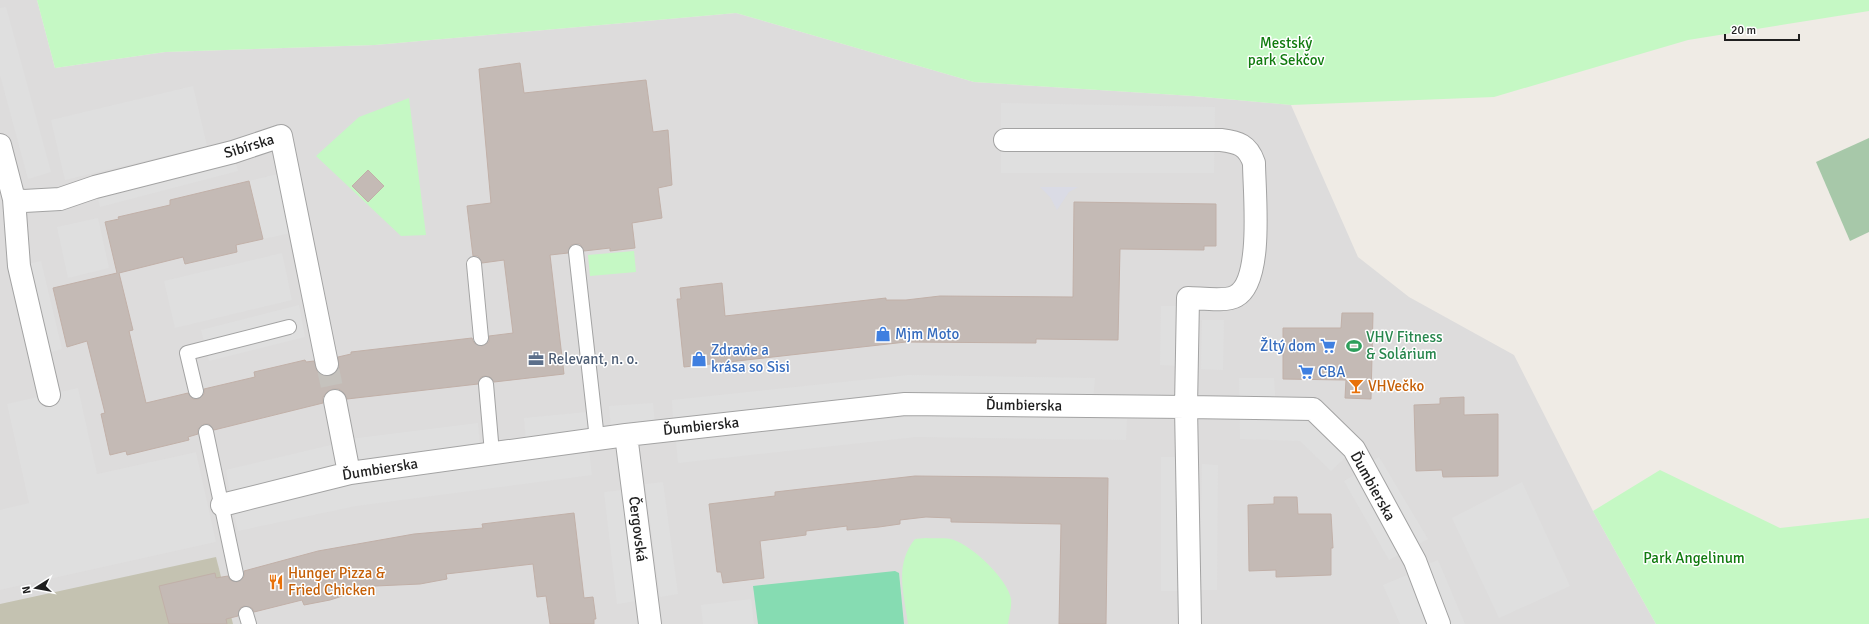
<svg xmlns="http://www.w3.org/2000/svg" width="1869" height="624" font-family="Signika,sans-serif">
  <rect width="100%" height="100%" fill="#efebe5"/>
  <!-- residential -->
  <path fill="#dddcdc" d="M 0,0 L 37,0 L 55,68 L 165,52 L 375,45 L 736,13 L 974,82 L 1193,96 L 1291,105 L 1358,257 L 1409,297 L 1514,355 L 1593,511 L 1656,624 L 0,624 Z"/>
  <!-- construction -->
  <path fill="#c4c2b1" d="M 216,557 L 233,624 L 0,624 L 0,604 Z"/>
  <!-- cemetery -->
  <path fill="#a7c8a9" d="M 1869,138 L 1869,232 L 1850,241 L 1816,162 Z"/>
  <!-- park -->
  <path fill="#c5f8c4" d="M 37,0 L 1869,0 L 1869,11 L 1688,40 L 1494,97 L 1291,105 L 1193,96 L 974,82 L 736,13 L 375,45 L 165,52 L 55,68 Z
    M 409,98 L 426,235 L 401,236 L 316,156 L 359,117 Z
    M 634,251 L 636,272 L 590,276 L 588,255 Z
    M 1660,470 L 1780,528 L 1869,518 L 1869,624 L 1656,624 L 1593,511 Z
    M 926,538 C 934,539 946,537 954,540 C 972,546 1008,579 1011,599 C 1012,606 1009,617 1008,624 L 908,624 C 904,593 894,565 915,539 Z"/>
  <!-- pitch -->
  <path fill="#86dcb2" d="M 895,571 L 899,573 L 904,624 L 758,624 L 753,586 Z"/>
  <!-- parking -->
  <path fill="#dfdfdf" d="M 6,7 L 51,172 L 28,179 L 0,75 L 0,8 Z
    M 193,86 L 207,146 L 65,180 L 51,120 Z
    M 1001,103 L 1215,107 L 1214,173 L 1001,173 Z
    M 233,152 L 238,171 L 100,207 L 95,187 Z
    M 278,174 L 291,233 L 263,239 L 249,181 Z
    M 98,218 L 109,268 L 68,278 L 57,227 Z
    M 282,253 L 292,300 L 175,328 L 164,281 Z
    M 41,261 L 62,349 L 40,355 L 19,266 Z
    M 299,305 L 305,337 L 209,361 L 201,330 Z
    M 1161,306 L 1183,306 L 1182,366 L 1160,365 Z
    M 1202,320 L 1224,320 L 1223,370 L 1201,369 Z
    M 909,375 L 1095,378 L 1093,400 L 673,419 L 672,400 Z
    M 1239,378 L 1274,378 L 1276,408 L 1313,409 L 1354,449 L 1331,471 L 1300,441 L 1240,439 Z
    M 78,388 L 97,474 L 196,452 L 216,542 L 0,590 L 0,510 L 29,503 L 7,404 Z
    M 653,403 L 655,425 L 611,429 L 609,406 Z
    M 587,412 L 589,435 L 526,441 L 524,418 Z
    M 914,416 L 1127,419 L 1126,440 L 916,437 L 678,463 L 676,441 Z
    M 478,423 L 480,446 L 354,461 L 350,439 Z
    M 335,444 L 339,466 L 230,493 L 226,470 Z
    M 589,450 L 592,475 L 356,506 L 238,531 L 233,509 L 352,480 Z
    M 1161,457 L 1182,457 L 1182,591 L 1161,591 Z
    M 1379,457 L 1428,539 L 1389,560 L 1344,481 L 1364,469 L 1363,466 Z
    M 1202,464 L 1218,465 L 1217,590 L 1200,590 Z
    M 663,482 L 678,594 L 660,597 L 645,484 Z
    M 1522,482 L 1570,586 L 1499,618 L 1452,518 Z
    M 622,490 L 636,601 L 617,604 L 604,492 Z
    M 1438,560 L 1465,624 L 1444,624 L 1420,567 Z
    M 1407,575 L 1428,624 L 1400,624 L 1383,585 Z
    M 751,599 L 754,624 L 703,624 L 701,605 Z"/>
  <!-- plaza -->
  <path fill="#dadbe5" d="M 1040,187 L 1078,187 L 1069,192 L 1057,210 L 1050,197 Z"/>
  <!-- building -->
  <path fill="#c4bab5" stroke="#c1b0a8" d="M 520,63 L 524,93 L 646,80 L 653,132 L 668,130 L 672,185 L 658,188 L 662,218 L 632,223 L 635,248 L 610,251 L 610,248 L 584,251 L 580,244 L 575,244 L 571,245 L 568,253 L 550,255 L 564,374 L 494,382 L 490,377 L 485,376 L 481,377 L 478,384 L 347,399 L 344,393 L 339,389 L 333,389 L 327,392 L 323,397 L 323,403 L 214,430 L 209,424 L 204,424 L 198,429 L 198,434 L 188,437 L 189,440 L 127,455 L 126,451 L 110,455 L 101,414 L 105,413 L 87,341 L 67,347 L 53,288 L 117,273 L 105,222 L 119,219 L 118,217 L 170,205 L 170,200 L 249,181 L 263,239 L 236,245 L 237,252 L 185,264 L 183,257 L 119,273 L 133,330 L 129,331 L 146,403 L 188,393 L 193,399 L 198,399 L 204,394 L 204,389 L 255,377 L 254,372 L 305,360 L 306,362 L 314,361 L 318,373 L 323,376 L 329,376 L 335,374 L 339,368 L 338,357 L 351,354 L 351,352 L 472,338 L 474,343 L 482,346 L 489,342 L 489,336 L 513,333 L 504,260 L 482,263 L 478,256 L 473,256 L 467,206 L 491,203 L 479,69 Z
    M 368,170 L 384,186 L 368,202 L 352,186 Z
    M 1074,202 L 1216,204 L 1216,246 L 1204,246 L 1204,250 L 1120,249 L 1118,340 L 1036,339 L 1036,343 L 906,342 L 684,367 L 677,299 L 681,299 L 680,288 L 722,283 L 725,316 L 886,298 L 886,300 L 906,300 L 940,296 L 1073,297 Z
    M 1342,313 L 1373,313 L 1371,399 L 1345,398 L 1346,380 L 1283,379 L 1283,328 L 1341,328 Z
    M 1464,397 L 1464,415 L 1498,414 L 1498,476 L 1443,477 L 1442,470 L 1416,471 L 1414,405 L 1440,404 L 1440,398 Z
    M 915,476 L 1108,478 L 1106,624 L 1059,624 L 1061,524 L 951,522 L 951,518 L 926,517 L 900,520 L 900,524 L 879,527 L 847,530 L 847,526 L 806,531 L 806,535 L 760,541 L 764,578 L 723,583 L 721,572 L 717,572 L 709,504 L 775,496 L 775,492 Z
    M 1274,497 L 1297,497 L 1298,514 L 1331,514 L 1333,548 L 1331,548 L 1331,575 L 1276,577 L 1276,570 L 1249,571 L 1248,505 L 1274,504 Z
    M 574,513 L 584,598 L 593,597 L 596,619 L 594,619 L 594,624 L 550,624 L 546,596 L 537,597 L 533,564 L 446,574 L 447,579 L 420,584 L 353,587 L 355,592 L 330,600 L 304,605 L 302,600 L 254,612 L 252,608 L 244,606 L 240,608 L 238,616 L 226,619 L 227,624 L 169,624 L 159,586 L 215,573 L 216,578 L 228,576 L 230,580 L 237,582 L 244,577 L 244,571 L 318,551 L 414,534 L 483,528 L 482,524 Z"/>
  <g fill="none" stroke-linecap="round" stroke-linejoin="round">
    <!-- minor-tunnel -->
    <path stroke="#c5c2bd" stroke-width="22" stroke-dasharray="22 11" stroke-linecap="butt" d="M 327,364 L 335,401"/>
    <defs>
      <path id="service" d="M 576,252 L 597,439
        M 474,264 L 481,338
        M 486,384 L 492,453
        M 196,391 L 187,353 L 289,327
        M 206,432 L 236,574
        M 246,614 L 249,624"/>
      <path id="minor" d="M 1005,140 L 1221,140 C 1238,142 1248,145 1254,163 C 1254,191 1264,281 1236,296 C 1226,302 1200,298 1188,298 L 1186,407 L 1313,409 L 1354,449 L 1415,561 L 1439,624
        M 0,145 L 14,199 L 24,201 L 60,199 L 95,187 L 233,152 L 281,136 L 327,364
        M 14,199 L 19,266 L 49,395
        M 335,401 L 349,473
        M 626,435 L 650,624
        M 222,505 L 350,473 L 626,435 L 905,404 L 1186,407 L 1190,624"/>
    </defs>
    <!-- service casing -->
    <use href="#service" stroke="#a3a3a3" stroke-width="16"/>
    <!-- minor casing -->
    <use href="#minor" stroke="#a3a3a3" stroke-width="24"/>
    <!-- service -->
    <use href="#service" stroke="#fff" stroke-width="14"/>
    <!-- minor -->
    <use href="#minor" stroke="#fff" stroke-width="22"/>
  </g>
  <!-- icons -->
  <defs>
    <symbol id="shop-bare" viewBox="-9 -9 18 18"><path d="M-5-2.5h2.3a2.7 3.5 0 0 1 5.4 0H5L5.5 6h-11ZM-1.5-2.5h3a1.5 2.3 0 0 0-3 0Z" fill="#3f7fe0" stroke="#fff" stroke-width="2.5" paint-order="stroke"/></symbol>
    <symbol id="supermarket-bare" viewBox="-9 -9 18 18"><path d="M-6-5.5h2.5l.6 2H6L4.5 2H-2.5L-4.4-4H-6ZM-1.5 3.2a1.3 1.3 0 1 0 .1 0ZM3 3.2a1.3 1.3 0 1 0 .1 0Z" fill="#3f7fe0" stroke="#fff" stroke-width="2.5" paint-order="stroke"/></symbol>
    <symbol id="stadium-bare" viewBox="-9 -9 18 18"><path d="M0-5a6.5 5 0 1 0 0 10a6.5 5 0 1 0 0-10ZM-3.5-1.8h7v3.6h-7Z" fill="#2e9e5b" stroke="#fff" stroke-width="2.5" paint-order="stroke"/></symbol>
    <symbol id="office-bare" viewBox="-9 -9 18 18"><path d="M-6-3h4V-5.5h4V-3h4V5H-6ZM-1-4.5V-3h2v-1.5ZM-6 0V1H6V0Z" fill="#5c6f8a" stroke="#fff" stroke-width="2.5" paint-order="stroke"/></symbol>
    <symbol id="bar-bare" viewBox="-9 -9 18 18"><path d="M-6-5H6L.8 .8V4.5H3.5V6h-7V4.5H-.8V.8Z" fill="#e8710a" stroke="#fff" stroke-width="2.5" paint-order="stroke"/></symbol>
    <symbol id="restaurant-bare" viewBox="-9 -9 18 18"><path d="M-5-6h1v4h1v-4h1v4h1v-4h1v5L-1.5 .5V6h-2V.5L-5-1ZM5-6V6H3V1.5H1.5Q1.5-4 5-6Z" fill="#e8710a" stroke="#fff" stroke-width="2.5" paint-order="stroke"/></symbol>
  </defs>
  <g fill-rule="evenodd">
    <use href="#shop-bare" x="872" y="323" width="22" height="22"/>
    <use href="#supermarket-bare" x="1317" y="335" width="22" height="22"/>
    <use href="#stadium-bare" x="1343" y="335" width="22" height="22"/>
    <use href="#office-bare" x="525" y="348" width="22" height="22"/>
    <use href="#shop-bare" x="688" y="348" width="22" height="22"/>
    <use href="#supermarket-bare" x="1295" y="361" width="22" height="22"/>
    <use href="#bar-bare" x="1345" y="375" width="22" height="22"/>
    <use href="#restaurant-bare" x="265" y="571" width="22" height="22"/>
  </g>
  <g text-anchor="middle" dominant-baseline="central" stroke-width="3" stroke-linejoin="round" paint-order="stroke">
    <!-- park labels -->
    <g font-size="15" fill="#117b0f" stroke="#fff">
      <text x="1286" y="43">Mestský<tspan x="1286" dy="17">park Sekčov</tspan></text>
      <text x="1694" y="558">Park Angelinum</text>
    </g>
    <!-- street labels -->
    <g font-size="15" fill="#1f1f1f" stroke="#fff">
      <text transform="translate(249 146) rotate(-17)">Sibírska</text>
      <text transform="translate(1024 405) rotate(1)">Ďumbierska</text>
      <text transform="translate(701 426) rotate(-6)">Ďumbierska</text>
      <text transform="translate(380 469) rotate(-9)">Ďumbierska</text>
      <text transform="translate(1373 486) rotate(61)">Ďumbierska</text>
      <text transform="translate(638 529) rotate(83)">Čergovská</text>
    </g>
    <!-- shop labels -->
    <g font-size="15" fill="#366cbe" stroke="#fff" text-anchor="start">
      <text x="895" y="334">Mjm Moto</text>
      <text x="1316" y="346" text-anchor="end">Žltý dom</text>
      <text x="711" y="350">Zdravie a<tspan x="711" dy="17">krása so Sisi</tspan></text>
      <text x="1318" y="372">CBA</text>
    </g>
    <!-- leisure labels -->
    <g font-size="15" fill="#27864d" stroke="#fff" text-anchor="start">
      <text x="1366" y="337">VHV Fitness<tspan x="1366" dy="17">&amp; Solárium</tspan></text>
    </g>
    <!-- service labels -->
    <g font-size="15" fill="#4e5e75" stroke="#fff" text-anchor="start">
      <text x="548" y="359">Relevant, n. o.</text>
    </g>
    <!-- food labels -->
    <g font-size="15" fill="#c56008" stroke="#fff" text-anchor="start">
      <text x="1368" y="386">VHVečko</text>
      <text x="288" y="573">Hunger Pizza &amp;<tspan x="288" dy="17">Fried Chicken</tspan></text>
    </g>
  </g>
  <!-- north arrow -->
  <g transform="translate(36 588) rotate(259)" stroke="#ffffff" stroke-width="3" paint-order="stroke">
  <path d="M0-3L7 15L0 10L-7 15Z" fill="#1f1f1f"/>
  <text y="-6" font-size="11" font-weight="bold" text-anchor="middle" fill="#1f1f1f">N</text>
  </g>
  <!-- scale -->
  <path d="M1725 34v6h74v-6" fill="none" stroke="#1f1f1f" stroke-width="2"/>
  <text x="1731" y="34" font-size="12" fill="#1f1f1f" stroke="#ffffff" stroke-width="3" paint-order="stroke">20 m</text>
</svg>
